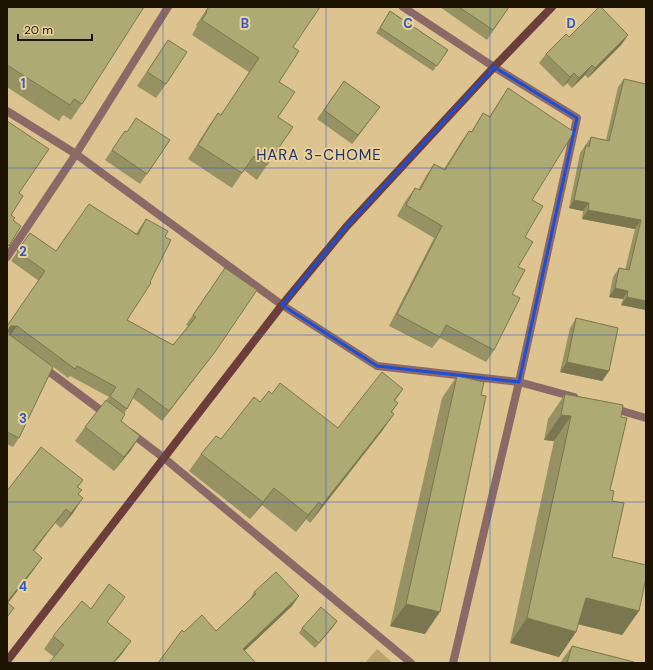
<svg xmlns="http://www.w3.org/2000/svg" width="653" height="670" font-family="'DM Sans',sans-serif">
  <rect width="100%" height="100%" fill="#ddc38f"/>
  <!-- green -->
  <path fill="#bba16c" d="M 377,649 L 393,663 L 365,663 Z"/>
  <g fill="none" stroke-linecap="round" stroke-linejoin="round">
    <!-- street -->
    <path stroke="#8b6966" stroke-width="8" d="M 403,7 L 494,67 L 577,118 L 519,382 L 453,663
      M 7,111 L 76,154 L 282,305 L 377,366 L 519,382 L 574,397
      M 7,257 L 76,154 L 168,7
      M 43,367 L 107,415
      M 612,408 L 646,418
      M 131,433 L 164,458 L 411,663"/>
    <!-- secondary -->
    <path stroke="#6c3d3a" stroke-width="8" d="M 7,661 L 282,305 L 347,226 L 494,67 L 552,7"/>
  </g>
  <!-- wall -->
  <path fill="#969263" d="M 7,7 L 82,104 L 71,120 L 63,115 L 59,121 L 7,87 Z
    M 208,7 L 293,47 L 279,82 L 278,117 L 267,165 L 257,180 L 244,170 L 232,188 L 188,159 L 208,127 L 218,113 L 221,115 L 249,72 L 192,35 L 197,26 L 196,25 Z
    M 440,7 L 509,7 L 487,40 Z
    M 390,11 L 448,50 L 433,71 L 376,33 Z
    M 569,37 L 622,44 L 588,78 L 585,75 L 572,88 L 567,83 L 563,87 L 539,63 L 546,54 Z
    M 168,40 L 166,84 L 156,98 L 137,86 Z
    M 624,79 L 646,84 L 646,310 L 621,305 L 623,299 L 609,297 L 613,277 L 619,268 L 625,270 L 635,229 L 582,219 L 583,211 L 569,208 L 580,153 L 591,137 L 606,140 L 618,87 Z
    M 344,81 L 380,107 L 352,144 L 317,119 Z
    M 508,88 L 532,200 L 512,294 L 494,350 L 486,362 L 440,338 L 432,348 L 389,326 L 434,238 L 397,216 L 406,200 L 415,188 L 418,190 L 426,176 L 434,164 L 444,169 L 461,142 L 469,131 L 471,132 L 483,113 L 489,117 Z
    M 125,131 L 126,132 L 170,140 L 140,184 L 105,160 Z
    M 146,219 L 165,237 L 127,320 L 173,345 L 188,326 L 186,325 L 225,268 L 208,361 L 162,421 L 133,398 L 124,414 L 121,421 L 131,450 L 114,471 L 75,441 L 85,427 L 109,397 L 70,376 L 68,378 L 51,365 L 19,438 L 13,447 L 7,444 L 7,326 L 39,281 L 11,261 L 30,233 L 56,251 L 136,234 L 139,229 Z
    M 576,318 L 609,371 L 602,381 L 560,372 L 570,328 Z
    M 457,376 L 481,395 L 425,634 L 390,626 L 442,398 Z
    M 403,389 L 395,401 L 398,403 L 392,412 L 394,414 L 382,431 L 310,523 L 306,519 L 296,532 L 262,505 L 250,519 L 189,471 L 201,454 L 221,439 L 260,402 L 272,394 L 338,428 Z
    M 565,394 L 621,417 L 610,490 L 612,501 L 612,557 L 639,611 L 622,635 L 578,624 L 576,632 L 559,657 L 510,643 L 554,441 L 544,440 L 548,419 Z
    M 83,480 L 78,487 L 79,494 L 73,513 L 61,528 L 55,523 L 34,551 L 42,558 L 32,572 L 8,603 L 7,491 Z
    M 254,592 L 292,606 L 244,651 L 184,632 L 216,631 L 249,601 Z
    M 337,621 L 315,648 L 299,633 L 302,628 Z
    M 107,622 L 122,654 L 54,657 L 44,649 L 53,636 Z
    M 572,646 L 634,663 L 560,663 Z"/>
  <!-- shaded-wall -->
  <path fill="#7a7750" d="M 628,35 L 622,44 L 588,78 L 595,68 Z
    M 592,65 L 585,75 L 572,88 L 579,78 Z
    M 574,73 L 567,83 L 563,87 L 570,77 Z
    M 380,107 L 373,116 L 352,144 L 358,135 Z
    M 574,200 L 589,203 L 583,211 L 569,208 Z
    M 588,210 L 641,220 L 635,229 L 582,219 Z
    M 615,288 L 628,291 L 623,299 L 609,297 Z
    M 627,297 L 646,301 L 646,310 L 621,305 Z
    M 11,326 L 17,326 L 10,336 L 7,332 Z
    M 215,352 L 208,361 L 162,421 L 169,411 Z
    M 567,362 L 609,371 L 602,381 L 560,372 Z
    M 394,414 L 382,431 L 310,523 L 322,505 Z
    M 561,415 L 571,416 L 554,441 L 544,440 Z
    M 140,436 L 131,450 L 114,471 L 124,457 Z
    M 274,488 L 262,505 L 250,519 L 263,502 Z
    M 83,498 L 73,513 L 61,528 L 71,513 Z
    M 319,502 L 306,519 L 296,532 L 308,515 Z
    M 66,509 L 55,523 L 23,565 L 33,550 Z
    M 42,558 L 32,572 L 7,604 L 7,602 Z
    M 299,596 L 292,606 L 236,659 L 243,649 Z
    M 586,598 L 639,611 L 622,635 L 569,622 Z
    M 406,604 L 440,612 L 425,634 L 390,626 Z
    M 527,618 L 576,632 L 559,657 L 510,643 Z
    M 337,621 L 334,626 L 315,648 L 319,643 Z
    M 131,641 L 122,654 L 114,663 L 113,663 Z"/>
  <!-- building -->
  <path fill="#aeaa73" stroke="#7a7750" d="M 7,7 L 144,7 L 82,104 L 74,99 L 70,105 L 7,65 Z
    M 209,7 L 320,7 L 293,47 L 299,51 L 279,82 L 295,92 L 278,117 L 293,127 L 267,165 L 254,156 L 242,173 L 198,145 L 218,113 L 221,115 L 259,58 L 202,20 L 207,12 L 206,11 Z
    M 459,7 L 509,7 L 493,30 Z
    M 599,7 L 601,7 L 628,35 L 595,68 L 592,65 L 579,78 L 574,73 L 570,77 L 546,54 L 566,34 L 569,37 Z
    M 390,11 L 448,50 L 437,66 L 380,28 Z
    M 168,40 L 187,52 L 166,84 L 147,72 Z
    M 624,79 L 646,84 L 646,301 L 627,297 L 628,291 L 615,288 L 619,268 L 629,270 L 641,220 L 588,210 L 589,203 L 574,200 L 586,145 L 589,147 L 591,137 L 609,141 Z
    M 344,81 L 380,107 L 358,135 L 324,110 Z
    M 508,88 L 574,132 L 532,200 L 543,206 L 525,237 L 533,242 L 518,267 L 525,270 L 512,294 L 520,298 L 494,350 L 446,325 L 440,337 L 397,314 L 442,226 L 406,205 L 415,188 L 420,190 L 434,164 L 445,170 L 469,131 L 472,132 L 483,113 L 490,117 Z
    M 136,118 L 170,140 L 147,174 L 112,150 L 125,131 L 127,132 Z
    M 7,121 L 49,149 L 19,193 L 23,196 L 11,215 L 15,218 L 13,220 L 21,226 L 9,246 L 7,244 Z
    M 89,204 L 138,235 L 146,219 L 168,231 L 165,237 L 171,240 L 150,282 L 151,283 L 127,320 L 173,345 L 196,317 L 193,315 L 225,268 L 257,290 L 215,352 L 169,411 L 138,388 L 127,409 L 110,396 L 116,387 L 77,366 L 75,369 L 17,326 L 11,326 L 8,330 L 10,335 L 53,367 L 19,438 L 7,432 L 7,326 L 45,271 L 17,251 L 30,233 L 56,251 Z
    M 576,318 L 618,328 L 609,371 L 567,362 Z
    M 382,372 L 403,389 L 394,400 L 398,403 L 391,412 L 394,414 L 322,505 L 319,502 L 308,515 L 274,488 L 263,502 L 201,454 L 216,436 L 221,439 L 254,397 L 260,402 L 269,391 L 272,394 L 280,383 L 338,428 Z
    M 457,376 L 484,382 L 481,395 L 486,396 L 440,612 L 406,604 Z
    M 565,394 L 623,405 L 621,417 L 627,418 L 610,490 L 614,491 L 612,501 L 624,503 L 612,557 L 646,565 L 646,578 L 639,611 L 586,598 L 576,632 L 527,618 L 571,416 L 561,415 Z
    M 106,400 L 125,414 L 121,421 L 140,436 L 124,457 L 85,427 Z
    M 41,447 L 83,480 L 77,487 L 82,490 L 78,494 L 83,498 L 71,513 L 66,509 L 33,550 L 42,558 L 7,602 L 14,608 L 7,617 L 7,491 Z
    M 276,572 L 299,596 L 243,649 L 256,663 L 158,663 L 182,630 L 184,632 L 202,615 L 216,631 L 256,594 L 254,592 Z
    M 109,584 L 125,597 L 107,622 L 131,641 L 113,663 L 49,663 L 64,645 L 53,636 L 82,601 L 91,609 Z
    M 321,607 L 337,621 L 319,643 L 302,628 Z
    M 572,646 L 634,662 L 634,663 L 567,663 Z"/>
  <!-- marked area -->
  <path fill="none" stroke="#1d4ed8" stroke-width="3" stroke-linejoin="round" d="M 494,67 L 577,118 L 519,382 L 377,366 L 282,305 L 347,226 Z"/>
  <!-- grid -->
  <path fill="none" stroke="#2c59c8" stroke-width="1" stroke-opacity="0.55" d="M 163,7 L 163,663M 326,7 L 326,663M 490,7 L 490,663M 7,168 L 646,168M 7,335 L 646,335M 7,502 L 646,502"/>
  <g text-anchor="middle" dominant-baseline="central" stroke-width="4" stroke-linejoin="round" paint-order="stroke">
    <!-- neighbourhood labels -->
    <g font-size="15" letter-spacing="1" fill="#1b3369" stroke="#ead09b">
      <text x="319" y="155">HARA 3-CHOME</text>
    </g>
  </g>
  <g font-size="13" text-anchor="middle" font-weight="bold" fill="#2c59c8" stroke="#ead09b" stroke-width="4" stroke-linejoin="round" paint-order="stroke">
    <text x="245" y="28">B</text>
    <text x="408" y="28">C</text>
    <text x="571" y="28">D</text>
    <text x="23" y="88">1</text>
    <text x="23" y="256">2</text>
    <text x="23" y="423">3</text>
    <text x="23" y="591">4</text>
  </g>
  <!-- border -->
  <rect width="653" height="670" fill="none" stroke="#1d1301" stroke-width="16"/>
  <!-- scale -->
  <path d="M18 34v6h74v-6" fill="none" stroke="#1d1301" stroke-width="2"/>
  <text x="24" y="34" font-size="12" fill="#1d1301" stroke="#ead09b" stroke-width="3" paint-order="stroke">20 m</text>
</svg>
